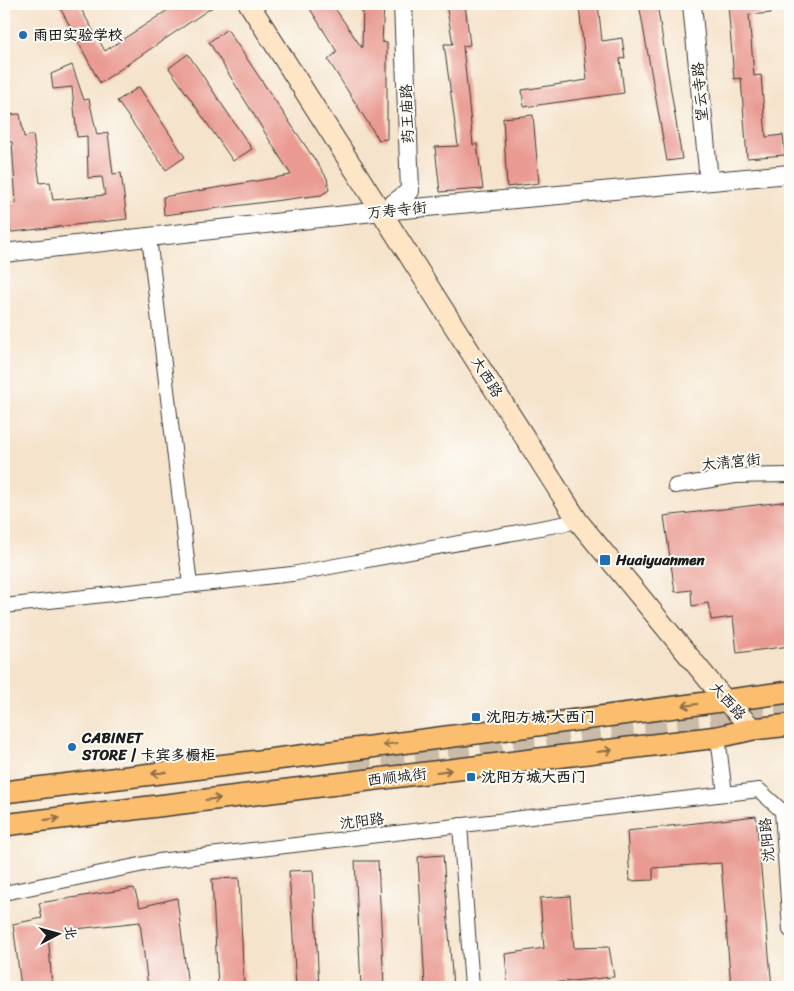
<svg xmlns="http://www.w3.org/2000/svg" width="794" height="991" font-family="Sriracha,'LXGW WenKai TC',sans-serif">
  <rect width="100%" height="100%" fill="#fdfcf7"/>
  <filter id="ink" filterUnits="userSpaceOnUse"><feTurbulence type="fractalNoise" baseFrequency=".02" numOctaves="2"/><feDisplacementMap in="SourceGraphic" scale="10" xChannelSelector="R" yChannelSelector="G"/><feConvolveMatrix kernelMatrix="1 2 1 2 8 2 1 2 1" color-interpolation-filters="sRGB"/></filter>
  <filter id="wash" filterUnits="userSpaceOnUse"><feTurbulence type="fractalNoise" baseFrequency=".0096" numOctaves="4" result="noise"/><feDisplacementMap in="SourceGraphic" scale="20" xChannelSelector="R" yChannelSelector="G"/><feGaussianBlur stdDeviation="1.12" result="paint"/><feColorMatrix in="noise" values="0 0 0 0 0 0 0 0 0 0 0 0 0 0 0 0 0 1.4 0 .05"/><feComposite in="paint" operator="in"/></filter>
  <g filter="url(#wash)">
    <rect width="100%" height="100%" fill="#f5e3cb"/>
    <g id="blocks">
      <!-- building -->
      <path fill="#e99a91" d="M 58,4 L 78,4 L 105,51 L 177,4 L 217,4 L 100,83 Z
        M 307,4 L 332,4 L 362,48 L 363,4 L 384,4 L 382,42 L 387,43 L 387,139 L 379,140 L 328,60 L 337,52 Z
        M 446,4 L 465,4 L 470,45 L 463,46 L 473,145 L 477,144 L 483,189 L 440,192 L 435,147 L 458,146 L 444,44 L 453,44 Z
        M 598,4 L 602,41 L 622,38 L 625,58 L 620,59 L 624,93 L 524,107 L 522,90 L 587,80 L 579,7 Z
        M 639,4 L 657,4 L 682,159 L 667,161 Z
        M 728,4 L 771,4 L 771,13 L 749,15 L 754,76 L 761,75 L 766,137 L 783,135 L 785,155 L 747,158 L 741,78 L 734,79 Z
        M 227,29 L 327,178 L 329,190 L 321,195 L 164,215 L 163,197 L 291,175 L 209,42 Z
        M 188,54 L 252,149 L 233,161 L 169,68 Z
        M 72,65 L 84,100 L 89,99 L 97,135 L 108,133 L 113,174 L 121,173 L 127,219 L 4,233 L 4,204 L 16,203 L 12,142 L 4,141 L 4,115 L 20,114 L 24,137 L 33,135 L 40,183 L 50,182 L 53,200 L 105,195 L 102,177 L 88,178 L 87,136 L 77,137 L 72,87 L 53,89 L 51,74 Z
        M 139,87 L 185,157 L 166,170 L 117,101 Z
        M 533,115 L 539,183 L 507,187 L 503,118 Z
        M 790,501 L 790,646 L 737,653 L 733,617 L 711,620 L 708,603 L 692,606 L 691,590 L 675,592 L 664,516 Z
        M 756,816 L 772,987 L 731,987 L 721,863 L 653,868 L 653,880 L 630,881 L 627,831 Z
        M 443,855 L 453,987 L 425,987 L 418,857 Z
        M 355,861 L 378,861 L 384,987 L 361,987 Z
        M 313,870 L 319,987 L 296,987 L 289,871 Z
        M 239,878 L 244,987 L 218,987 L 212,879 Z
        M 134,888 L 140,907 L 177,898 L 188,987 L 148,987 L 140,922 L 48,932 L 52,987 L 21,987 L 13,924 L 42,918 L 39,903 Z
        M 570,896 L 574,948 L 609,947 L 614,977 L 508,987 L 505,954 L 544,948 L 540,898 Z"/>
    </g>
  </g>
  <g filter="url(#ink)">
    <use href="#blocks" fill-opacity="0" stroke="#3d3a36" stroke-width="1"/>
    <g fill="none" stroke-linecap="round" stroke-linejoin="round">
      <!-- trunk-tunnel -->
      <path stroke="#cabba8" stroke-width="22" stroke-dasharray="22 11" stroke-linecap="butt" d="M 349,760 L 790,707"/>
      <defs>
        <path id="minor" d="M 149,237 L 190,585
          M 675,486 L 735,476 L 790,475
          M 4,606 L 292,574 L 578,521
          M 718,737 L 725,794
          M 460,825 L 472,987
          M 4,893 L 159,861 L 759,790 L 782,811 L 790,930"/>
        <path id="tertiary" d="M 692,4 L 709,181
          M 383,211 L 410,191 L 403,4
          M 4,253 L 382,211 L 790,174"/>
        <path id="secondary" d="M 249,4 L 578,521 L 725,700 L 753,729"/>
        <path id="primary" d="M 4,792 L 309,755 L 790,692
          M 4,825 L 718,737 L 753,729 L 790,725"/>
      </defs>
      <!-- minor casing -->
      <use href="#minor" stroke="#3d3a36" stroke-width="16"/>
      <!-- tertiary casing -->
      <use href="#tertiary" stroke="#3d3a36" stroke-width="20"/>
      <!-- secondary casing -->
      <use href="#secondary" stroke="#3d3a36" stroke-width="22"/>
      <!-- primary casing -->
      <use href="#primary" stroke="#3d3a36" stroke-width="24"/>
      <!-- minor -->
      <use href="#minor" stroke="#fff" stroke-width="14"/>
      <!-- tertiary -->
      <use href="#tertiary" stroke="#fff" stroke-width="18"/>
      <!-- secondary -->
      <use href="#secondary" stroke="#fde5c5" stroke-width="20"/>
      <!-- primary -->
      <use href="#primary" stroke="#fbbe6e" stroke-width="21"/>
    </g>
    <!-- one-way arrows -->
    <defs><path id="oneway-shaft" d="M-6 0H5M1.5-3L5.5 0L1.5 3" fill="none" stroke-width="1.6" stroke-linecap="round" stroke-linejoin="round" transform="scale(1.25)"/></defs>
    <g stroke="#8c6d45">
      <use href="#oneway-shaft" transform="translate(690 705) rotate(172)"/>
      <use href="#oneway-shaft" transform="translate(390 744) rotate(172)"/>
      <use href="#oneway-shaft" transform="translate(605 751) rotate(-7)"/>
      <use href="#oneway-shaft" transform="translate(444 771) rotate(-7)"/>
      <use href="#oneway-shaft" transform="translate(159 773) rotate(173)"/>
      <use href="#oneway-shaft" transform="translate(213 799) rotate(-7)"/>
      <use href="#oneway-shaft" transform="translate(52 819) rotate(-7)"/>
    </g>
  </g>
  <!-- markers -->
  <g fill="#1f6fb2" stroke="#fdfcf7" stroke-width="2">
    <circle cx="23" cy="35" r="5"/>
    <rect x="599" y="554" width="12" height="12" rx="2.5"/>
    <rect x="471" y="712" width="10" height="10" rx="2.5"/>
    <circle cx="72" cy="747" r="5"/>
    <rect x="466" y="772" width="10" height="10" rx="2.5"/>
  </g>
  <g text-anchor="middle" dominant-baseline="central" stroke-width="4" stroke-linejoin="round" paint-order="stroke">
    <!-- poi labels -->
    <g font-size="15" font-weight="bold" fill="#1c1c1c" stroke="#fdfcf7" text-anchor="start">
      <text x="33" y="35">雨田实验学校</text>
      <text x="616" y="560">Huaiyuanmen</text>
      <text x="486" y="717">沈阳方城·大西门</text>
      <text x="82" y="738">CABINET<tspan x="82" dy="17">STORE | 卡宾多橱柜</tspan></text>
      <text x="481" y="777">沈阳方城大西门</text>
    </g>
    <!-- street labels -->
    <g font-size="15" fill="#1c1c1c" stroke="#fdfcf7">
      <text transform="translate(700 92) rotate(-95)">望云寺路</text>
      <text transform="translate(407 114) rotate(-92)">药王庙路</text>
      <text transform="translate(397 210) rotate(-6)">万寿寺街</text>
      <text transform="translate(487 377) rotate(58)">大西路</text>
      <text transform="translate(731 462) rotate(-6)">太清宫街</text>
      <text transform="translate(728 701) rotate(48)">大西路</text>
      <text transform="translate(397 777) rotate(-7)">西顺城街</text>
      <text transform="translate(362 821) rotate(-7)">沈阳路</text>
      <text transform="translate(767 840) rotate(-96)">沈阳路</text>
    </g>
  </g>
  <!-- margin -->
  <rect width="794" height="991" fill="none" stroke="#fdfcf7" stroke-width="20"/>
  <!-- north arrow -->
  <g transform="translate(58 934) rotate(84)" stroke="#fdfcf7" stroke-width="4" paint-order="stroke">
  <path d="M0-4L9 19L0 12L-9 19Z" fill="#1c1c1c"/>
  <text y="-8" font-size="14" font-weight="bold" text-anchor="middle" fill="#1c1c1c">北</text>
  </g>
</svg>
